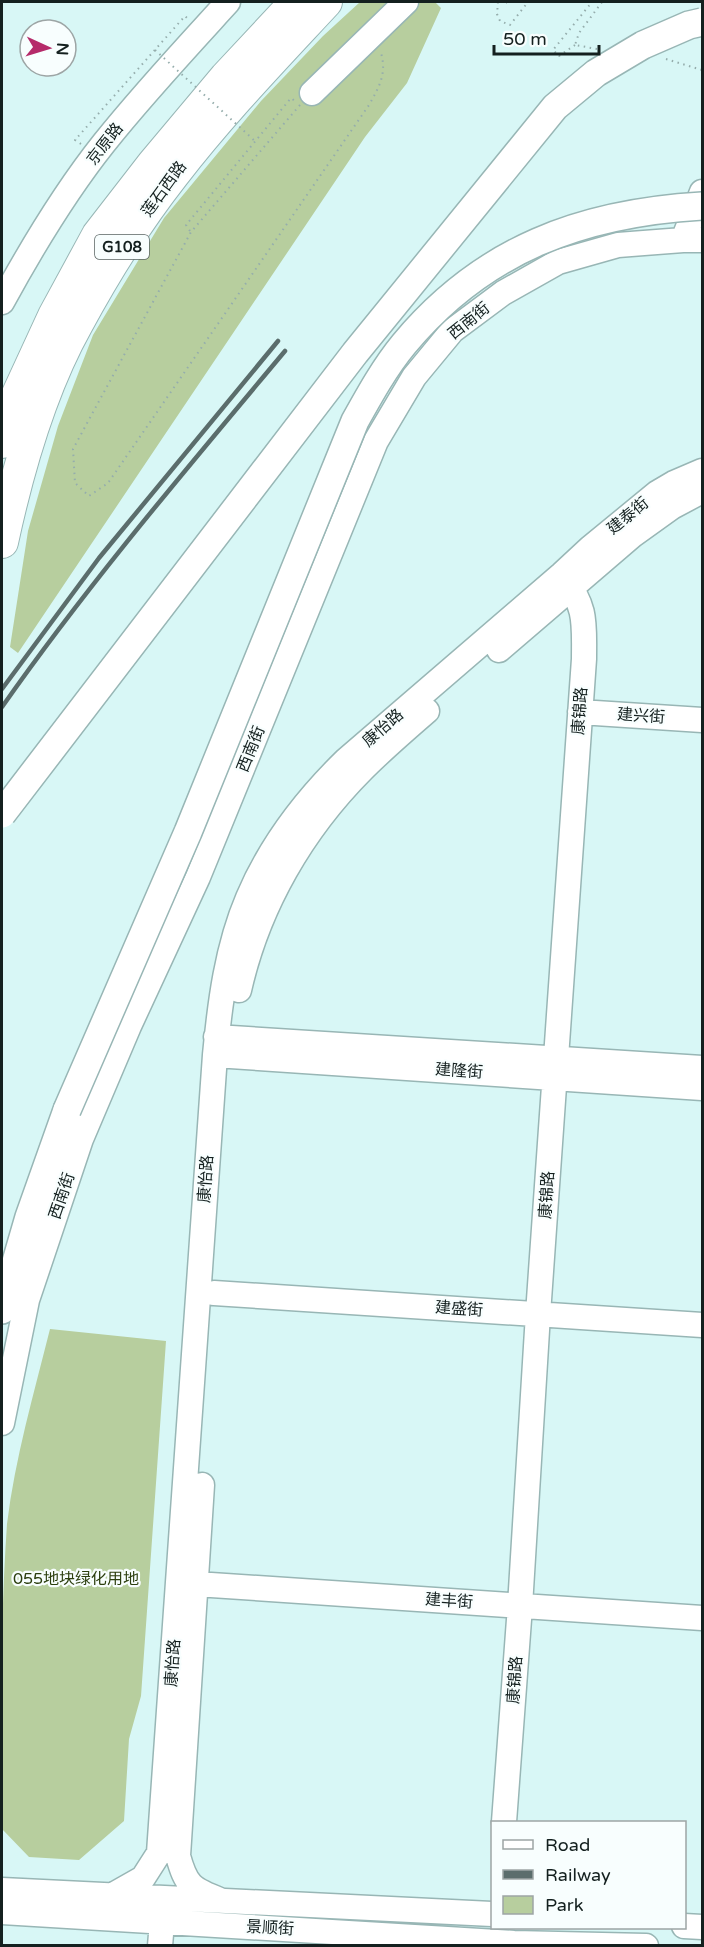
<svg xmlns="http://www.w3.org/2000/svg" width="704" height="1947" font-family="'Varela Round','Noto Sans SC',sans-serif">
  <rect width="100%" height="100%" fill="#d8f7f6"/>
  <!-- green -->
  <path fill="#b7ce9e" d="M 360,2 L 435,2 L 441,8 L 407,83 L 365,137 L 18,653 L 10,647 L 28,531 L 58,426 L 93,335 L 164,218 L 261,101 L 323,36 Z
    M 50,1329 L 166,1341 L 141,1696 L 129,1739 L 124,1821 L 79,1860 L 29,1857 L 2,1829 C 1,1728 0,1625 7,1524 C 15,1458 34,1393 50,1329 Z"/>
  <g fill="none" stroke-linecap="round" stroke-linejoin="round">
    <defs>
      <path id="secondary" d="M 312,93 L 406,2
        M 683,240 L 702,192
        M 2,302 C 32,247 65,192 104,143 C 143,94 186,48 228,2
        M 499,650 L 633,535 L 672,507 L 702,491
        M 580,712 L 702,720
        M 239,990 C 258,906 302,830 363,769 C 383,749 405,730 427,711
        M 216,1037 L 702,1068
        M 215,1055 L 702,1088
        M 214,1293 L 702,1325
        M 2,1423 L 27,1300 L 81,1139 L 129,1026 L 198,877 L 376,441 L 414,377 L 452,331 L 503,293 L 558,262 L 618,245 L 683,240 L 702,240
        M 202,1485 L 178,1856 C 186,1885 191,1889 220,1900
        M 196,1584 L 702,1618
        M 504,1822 L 520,1606 L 538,1314 L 584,659 C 584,622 587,608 563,576
        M 2,1890 L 492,1914
        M 113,1895 L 143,1878 L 159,1853 L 215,1055 C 220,1002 227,947 248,898 C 270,846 306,799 346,760 L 562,574 L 590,548 L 657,493 L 674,483 L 702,471
        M 2,1912 L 514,1943 L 646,1946
        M 684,1926 L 702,1927
        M 160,1946 L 162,1922"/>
      <path id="primary" d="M 2,1310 L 29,1217 L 67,1110"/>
      <path id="highway" d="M 2,442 L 18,394 L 54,316 L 98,235 L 153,164 L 226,77 L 296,2
        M 2,542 C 18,468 40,390 77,324 C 105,272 137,221 173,175 C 220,114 274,58 326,2"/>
    </defs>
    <!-- secondary casing -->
    <use href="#secondary" stroke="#98b6b5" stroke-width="27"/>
    <!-- primary casing -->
    <use href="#primary" stroke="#98b6b5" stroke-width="30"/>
    <!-- highway casing -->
    <use href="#highway" stroke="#98b6b5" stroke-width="34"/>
    <!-- path -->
    <path stroke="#95adac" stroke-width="2" stroke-dasharray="1.5 4.5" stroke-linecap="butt" d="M 498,2 L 497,14 L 500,21 L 510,25 L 528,2
      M 506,2 L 509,4 L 511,2
      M 575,45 L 559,56 L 553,50 L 592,2
      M 597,49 L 575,45 L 579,33 L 602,2
      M 666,59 L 702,70
      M 300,105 L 191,232 L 73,449 L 75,483 L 89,496 L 108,483 L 369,105 C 379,87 387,74 381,53
      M 81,144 L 75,140 L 185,16 L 188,19
      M 190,231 L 186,225 L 291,98 L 295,101"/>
    <!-- secondary -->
    <use href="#secondary" stroke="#fff" stroke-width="24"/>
    <!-- primary -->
    <use href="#primary" stroke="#fff" stroke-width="27"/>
    <!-- highway -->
    <use href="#highway" stroke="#fff" stroke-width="32"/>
    <!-- rail -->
    <path stroke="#5b6d6c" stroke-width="4.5" d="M 2,689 L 99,558 L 278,341
      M 2,707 C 89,583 188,467 285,351"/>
    <defs>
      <path id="primary-bridge" d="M 2,814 L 355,353 L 555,107 L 596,73 L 643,45 L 689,25 L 702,22
        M 67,1110 L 188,832 L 355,421 C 370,394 385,367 404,344 C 483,249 582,213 702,206"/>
    </defs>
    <!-- primary-bridge casing -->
    <use href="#primary-bridge" stroke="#98b6b5" stroke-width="30" stroke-linecap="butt"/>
    <!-- path-bridge -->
    <path stroke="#95adac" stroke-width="2" stroke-dasharray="1.5 4.5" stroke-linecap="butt" d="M 155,50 L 256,142"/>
    <!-- primary-bridge -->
    <use href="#primary-bridge" stroke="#fff" stroke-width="27"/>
  </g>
  <g text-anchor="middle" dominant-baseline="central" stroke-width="4.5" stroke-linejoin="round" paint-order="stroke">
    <!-- shield labels -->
    <rect fill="#f8fefe" stroke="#586362" stroke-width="1.5" x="95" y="235" width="54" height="24" rx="4.5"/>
    <g font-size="15" font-weight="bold" fill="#14201f">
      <text x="122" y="247">G108</text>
    </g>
    <!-- street labels -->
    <g font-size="16" fill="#14201f" stroke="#f8fefe">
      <text transform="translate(105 144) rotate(-52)">京原路</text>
      <text transform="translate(164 189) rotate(-54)">莲石西路</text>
      <text transform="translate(469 321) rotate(-39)">西南街</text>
      <text transform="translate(628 516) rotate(-39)">建泰街</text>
      <text transform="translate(580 711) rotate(-86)">康锦路</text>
      <text transform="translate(641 716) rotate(4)">建兴街</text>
      <text transform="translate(383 728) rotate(-41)">康怡路</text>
      <text transform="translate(251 749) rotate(-68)">西南街</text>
      <text transform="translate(459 1071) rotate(4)">建隆街</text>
      <text transform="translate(206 1179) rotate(-86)">康怡路</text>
      <text transform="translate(547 1195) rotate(-86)">康锦路</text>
      <text transform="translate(62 1196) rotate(-71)">西南街</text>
      <text transform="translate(459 1309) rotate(4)">建盛街</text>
      <text transform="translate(449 1601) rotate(4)">建丰街</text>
      <text transform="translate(173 1663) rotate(-86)">康怡路</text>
      <text transform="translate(515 1680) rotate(-86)">康锦路</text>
      <text transform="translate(270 1928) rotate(3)">景顺街</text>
    </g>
    <!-- park labels -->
    <g font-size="16" fill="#2c3f0f" stroke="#f8fefe">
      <text x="76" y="1579">055地块绿化用地</text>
    </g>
  </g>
  <!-- border -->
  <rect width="704" height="1947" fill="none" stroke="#14201f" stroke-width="6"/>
  <!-- legend -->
  <rect x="491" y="1821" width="195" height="108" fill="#f8fefe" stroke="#9da5a5" stroke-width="1.5"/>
  <rect x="503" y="1840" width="30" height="9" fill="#ffffff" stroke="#9da5a5" stroke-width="1.5"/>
  <text x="545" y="1851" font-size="18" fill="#14201f">Road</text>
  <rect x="503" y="1870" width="30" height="9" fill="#5b6d6c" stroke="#9da5a5" stroke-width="1.5"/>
  <text x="545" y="1881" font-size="18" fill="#14201f">Railway</text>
  <rect x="503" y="1896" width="30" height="18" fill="#b7ce9e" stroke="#9da5a5" stroke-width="1.5"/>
  <text x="545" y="1911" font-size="18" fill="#14201f">Park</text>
  <!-- north arrow -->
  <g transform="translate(48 48) rotate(94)"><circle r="28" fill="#f8fefe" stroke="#9da5a5" stroke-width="1.5"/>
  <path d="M0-4.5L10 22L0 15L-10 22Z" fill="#b52b6a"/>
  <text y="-9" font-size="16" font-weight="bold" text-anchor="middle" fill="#14201f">N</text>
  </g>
  <!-- scale -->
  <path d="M494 45v9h105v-9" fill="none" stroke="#14201f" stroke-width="3"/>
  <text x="503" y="45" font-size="18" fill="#14201f" stroke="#f8fefe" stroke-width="4.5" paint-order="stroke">50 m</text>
</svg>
